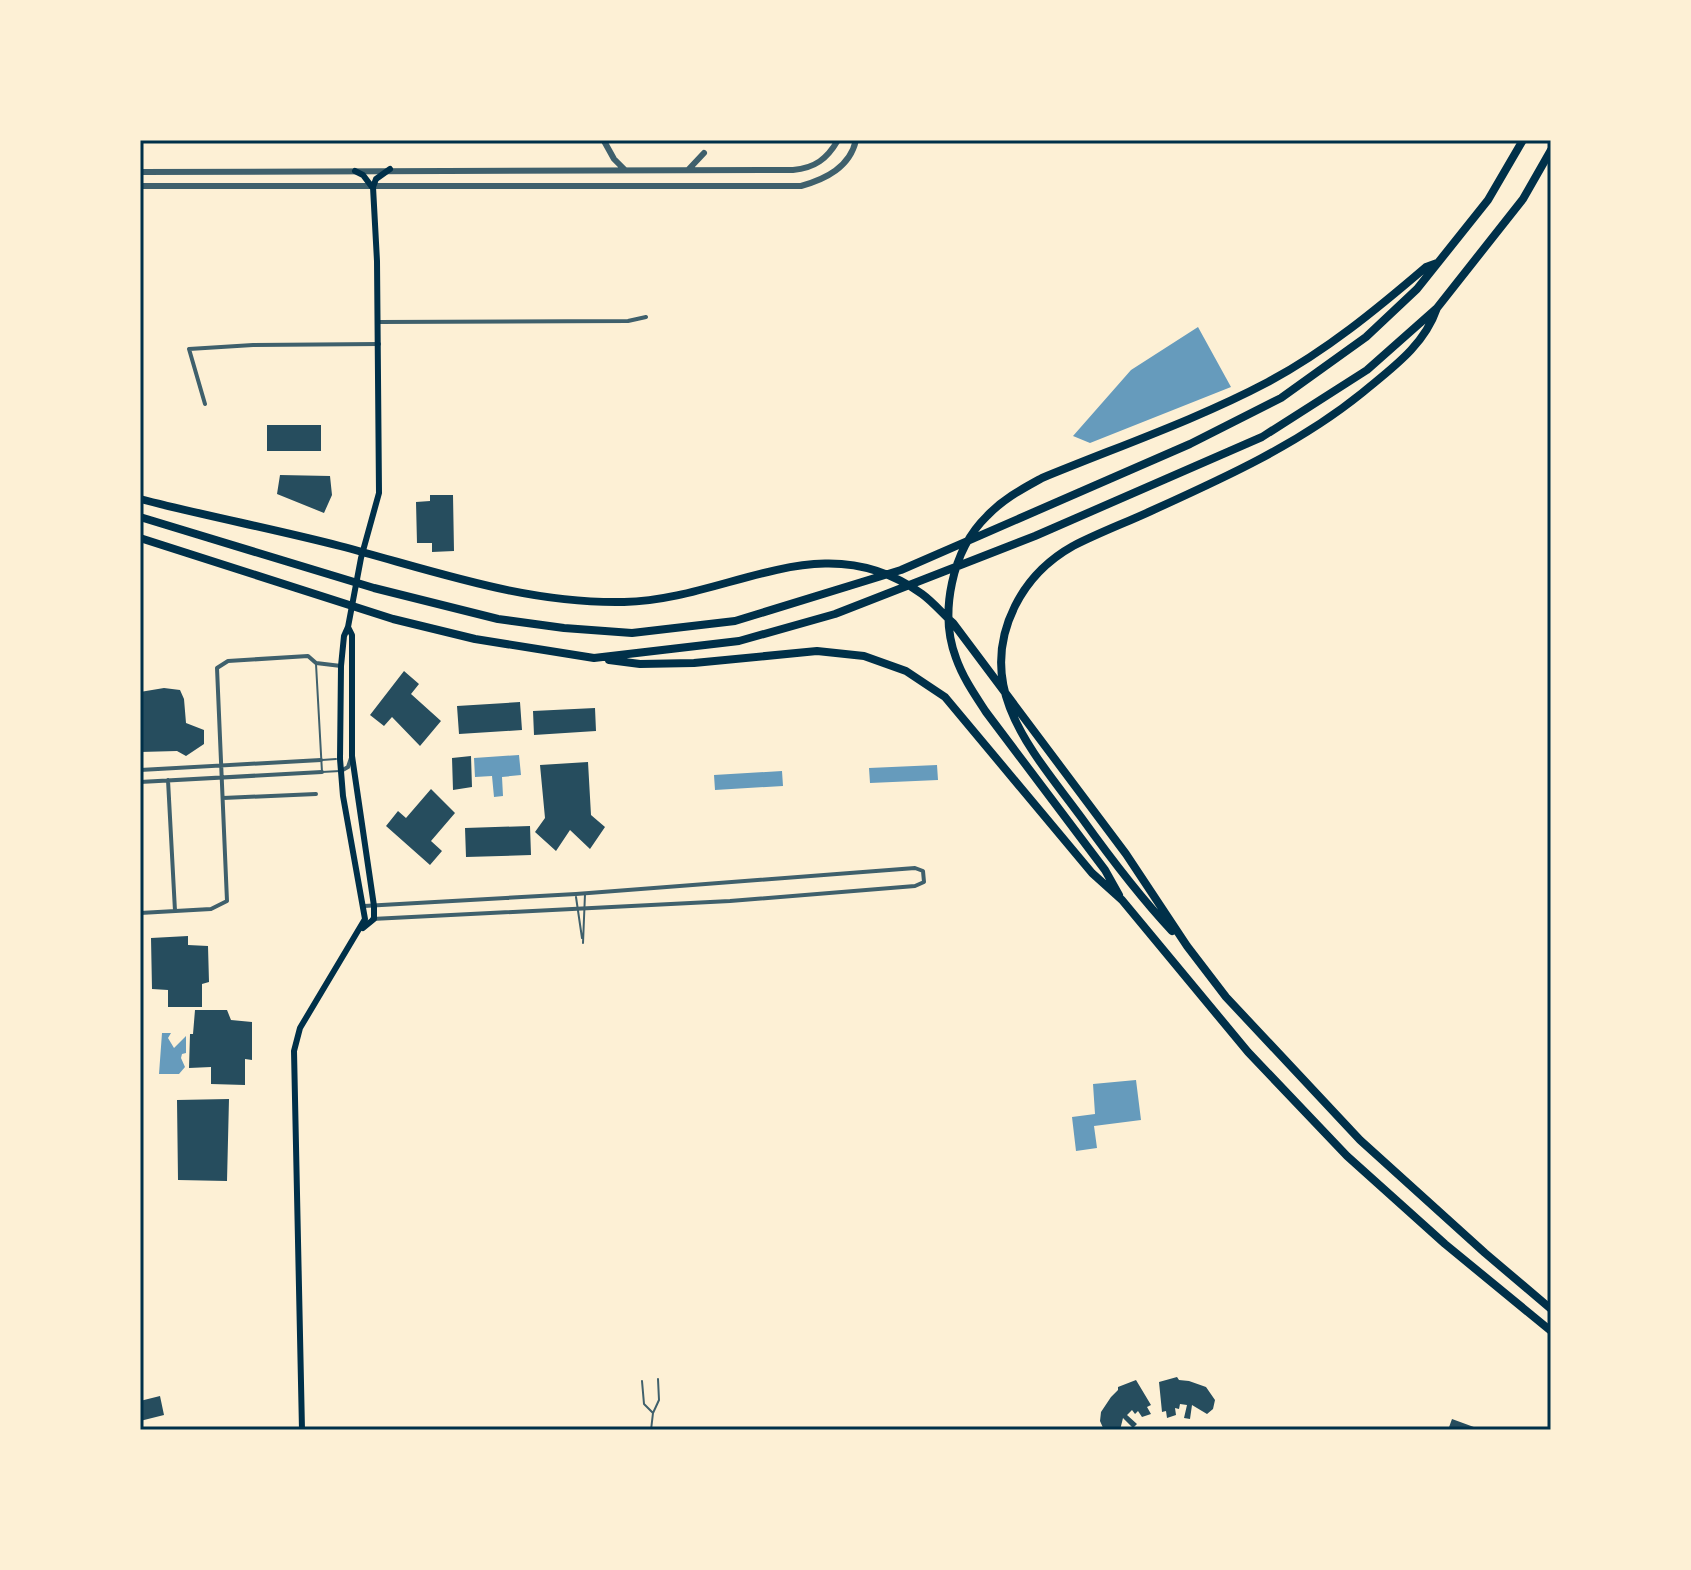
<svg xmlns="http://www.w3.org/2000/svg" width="1691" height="1570" font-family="Overpass,sans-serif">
  <rect width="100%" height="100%" fill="#fdf0d5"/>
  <!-- water -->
  <path fill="#669bbc" d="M 1198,327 L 1231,387 L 1090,443 L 1073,436 L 1131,370 Z
    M 519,755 L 521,775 L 502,777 L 503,796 L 494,797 L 492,776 L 475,777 L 474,758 Z
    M 937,765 L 938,780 L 870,783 L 869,768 Z
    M 782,771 L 783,786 L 715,790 L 714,775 Z
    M 162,1033 L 171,1033 L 168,1038 L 174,1048 L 186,1036 L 186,1053 L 182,1054 L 181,1058 L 185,1067 L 179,1074 L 159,1074 Z
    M 1136,1080 L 1141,1120 L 1094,1126 L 1097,1148 L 1076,1151 L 1072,1117 L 1095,1114 L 1093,1084 Z"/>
  <!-- building -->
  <path fill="#264d5e" d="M 267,425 L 321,425 L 321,451 L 267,451 Z
    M 280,475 L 330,476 L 332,495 L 324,513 L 277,494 Z
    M 430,495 L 453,495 L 454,551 L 432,552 L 432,543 L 417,543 L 416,502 L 430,501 Z
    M 404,671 L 419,684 L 411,694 L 441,721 L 420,746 L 392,717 L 384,726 L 370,715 Z
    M 164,688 L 180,690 L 184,699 L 186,723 L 204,730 L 204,744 L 186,756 L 177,751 L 140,752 L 140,692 Z
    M 520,702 L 522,730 L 459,734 L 457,706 Z
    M 595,708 L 596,731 L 534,735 L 533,711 Z
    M 471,756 L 472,787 L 453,790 L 452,758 Z
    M 588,762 L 591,815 L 605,827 L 590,849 L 570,830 L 556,851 L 535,832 L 545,818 L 540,765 Z
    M 431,789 L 455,813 L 431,841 L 442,851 L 430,865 L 386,826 L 398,811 L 406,818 Z
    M 530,826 L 531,855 L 466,857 L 465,828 Z
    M 188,936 L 188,945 L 208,946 L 209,982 L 202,984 L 202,1007 L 168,1007 L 168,990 L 152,989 L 151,938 Z
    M 195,1010 L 227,1010 L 231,1020 L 252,1022 L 252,1060 L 245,1059 L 245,1085 L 211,1084 L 211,1067 L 189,1068 L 190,1034 L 193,1034 Z
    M 229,1099 L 227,1181 L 178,1180 L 177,1100 Z
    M 1177,1377 L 1179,1380 L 1189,1381 L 1206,1387 L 1215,1400 L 1213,1409 L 1207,1414 L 1192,1405 L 1190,1419 L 1184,1418 L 1187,1405 L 1180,1404 L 1179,1409 L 1175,1408 L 1176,1415 L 1167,1418 L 1166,1411 L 1162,1412 L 1159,1382 Z
    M 1136,1380 L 1151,1405 L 1147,1407 L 1151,1414 L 1142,1417 L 1138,1411 L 1135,1414 L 1132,1410 L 1127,1415 L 1137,1424 L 1133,1428 L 1123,1418 L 1120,1430 L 1104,1430 L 1100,1421 L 1101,1412 L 1111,1397 L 1118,1390 L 1118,1387 Z
    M 160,1396 L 164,1415 L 140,1421 L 140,1401 Z
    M 1452,1419 L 1482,1430 L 1448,1430 Z"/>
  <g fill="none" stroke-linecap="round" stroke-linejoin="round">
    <!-- service -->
    <path stroke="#3f606c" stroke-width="2" d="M 316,664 L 322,772 L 340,771
      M 322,760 L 336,759
      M 576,897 L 582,938
      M 583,943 L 585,894
      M 642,1381 L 644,1404 L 653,1413 L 659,1400 L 658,1379
      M 651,1430 L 653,1413"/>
    <!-- minor -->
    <path stroke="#3f606c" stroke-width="4" d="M 379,322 L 628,321 L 646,317
      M 205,404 L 189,349 L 253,345 L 379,344
      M 140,770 L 321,760
      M 341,771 L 348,767 L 351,758
      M 168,780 L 175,911
      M 140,782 L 322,772
      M 223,798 L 316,794
      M 364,906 L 576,894 L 915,868 L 923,871 L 924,882 L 915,886 L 730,901 L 372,919
      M 140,913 L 211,909 L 227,901 L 217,668 L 228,661 L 308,656 L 316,663 L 341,666"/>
    <!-- tertiary -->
    <path stroke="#3f606c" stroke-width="6" d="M 604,141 L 614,159 L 625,170
      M 688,170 L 704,153
      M 140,172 L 793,170 C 815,168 827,159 838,140
      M 140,186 L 801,186 C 826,179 850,167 856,140"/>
    <!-- secondary -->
    <path stroke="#003049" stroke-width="6" d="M 355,171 L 363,175 L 372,187
      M 373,187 L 376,179 L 390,169
      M 348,627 L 352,635 L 352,756 L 374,906 L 374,919 L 363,928
      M 302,1430 L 294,1051 L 300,1028 L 365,919 L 343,796 L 340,759 L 341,666 L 344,636 L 348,627 L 361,558 L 379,493 L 377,261 L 373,187"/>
    <!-- motorway -->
    <path stroke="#003049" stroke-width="8" d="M 140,499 C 206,516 274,529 340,546 C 435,571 525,604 624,602 C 729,600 822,522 922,594 C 933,602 943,614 953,623 L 1126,854 L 1187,946 L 1226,997 L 1360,1140 L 1485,1253 L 1551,1309
      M 140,517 L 374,588 L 498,619 L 564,628 L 632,633 L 735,621 L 901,570 L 1190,444 L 1281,398 L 1366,337 L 1417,289 L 1488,200 L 1523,140
      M 140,538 L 393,619 L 475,639 L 594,658 L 739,641 L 835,614 L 1035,536 L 1262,437 L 1367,370 L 1437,308 L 1523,199 L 1551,150
      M 609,660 L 640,664 L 694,663 L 817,651 L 864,656 L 906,671 L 945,697 L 1092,873 L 1122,900 L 1248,1052 L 1347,1156 L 1445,1244 L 1551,1331
      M 1119,895 L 1105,870 L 986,712 C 975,695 963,678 956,658 C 939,613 952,550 987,516 C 1003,499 1022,489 1042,478 C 1117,447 1196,420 1268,382 C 1326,351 1377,309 1426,267 L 1437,263
      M 1172,931 C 1139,896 1109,856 1081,817 C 1034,753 973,690 1015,606 C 1028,580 1048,560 1073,546 C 1098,533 1125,523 1151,511 C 1224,478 1299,444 1362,393 C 1392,368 1424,346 1437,308"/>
  </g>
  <!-- border -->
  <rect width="1691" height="1570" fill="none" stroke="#fdf0d5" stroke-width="284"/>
  <rect x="142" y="142" width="1407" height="1286" fill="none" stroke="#003049" stroke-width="3"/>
</svg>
